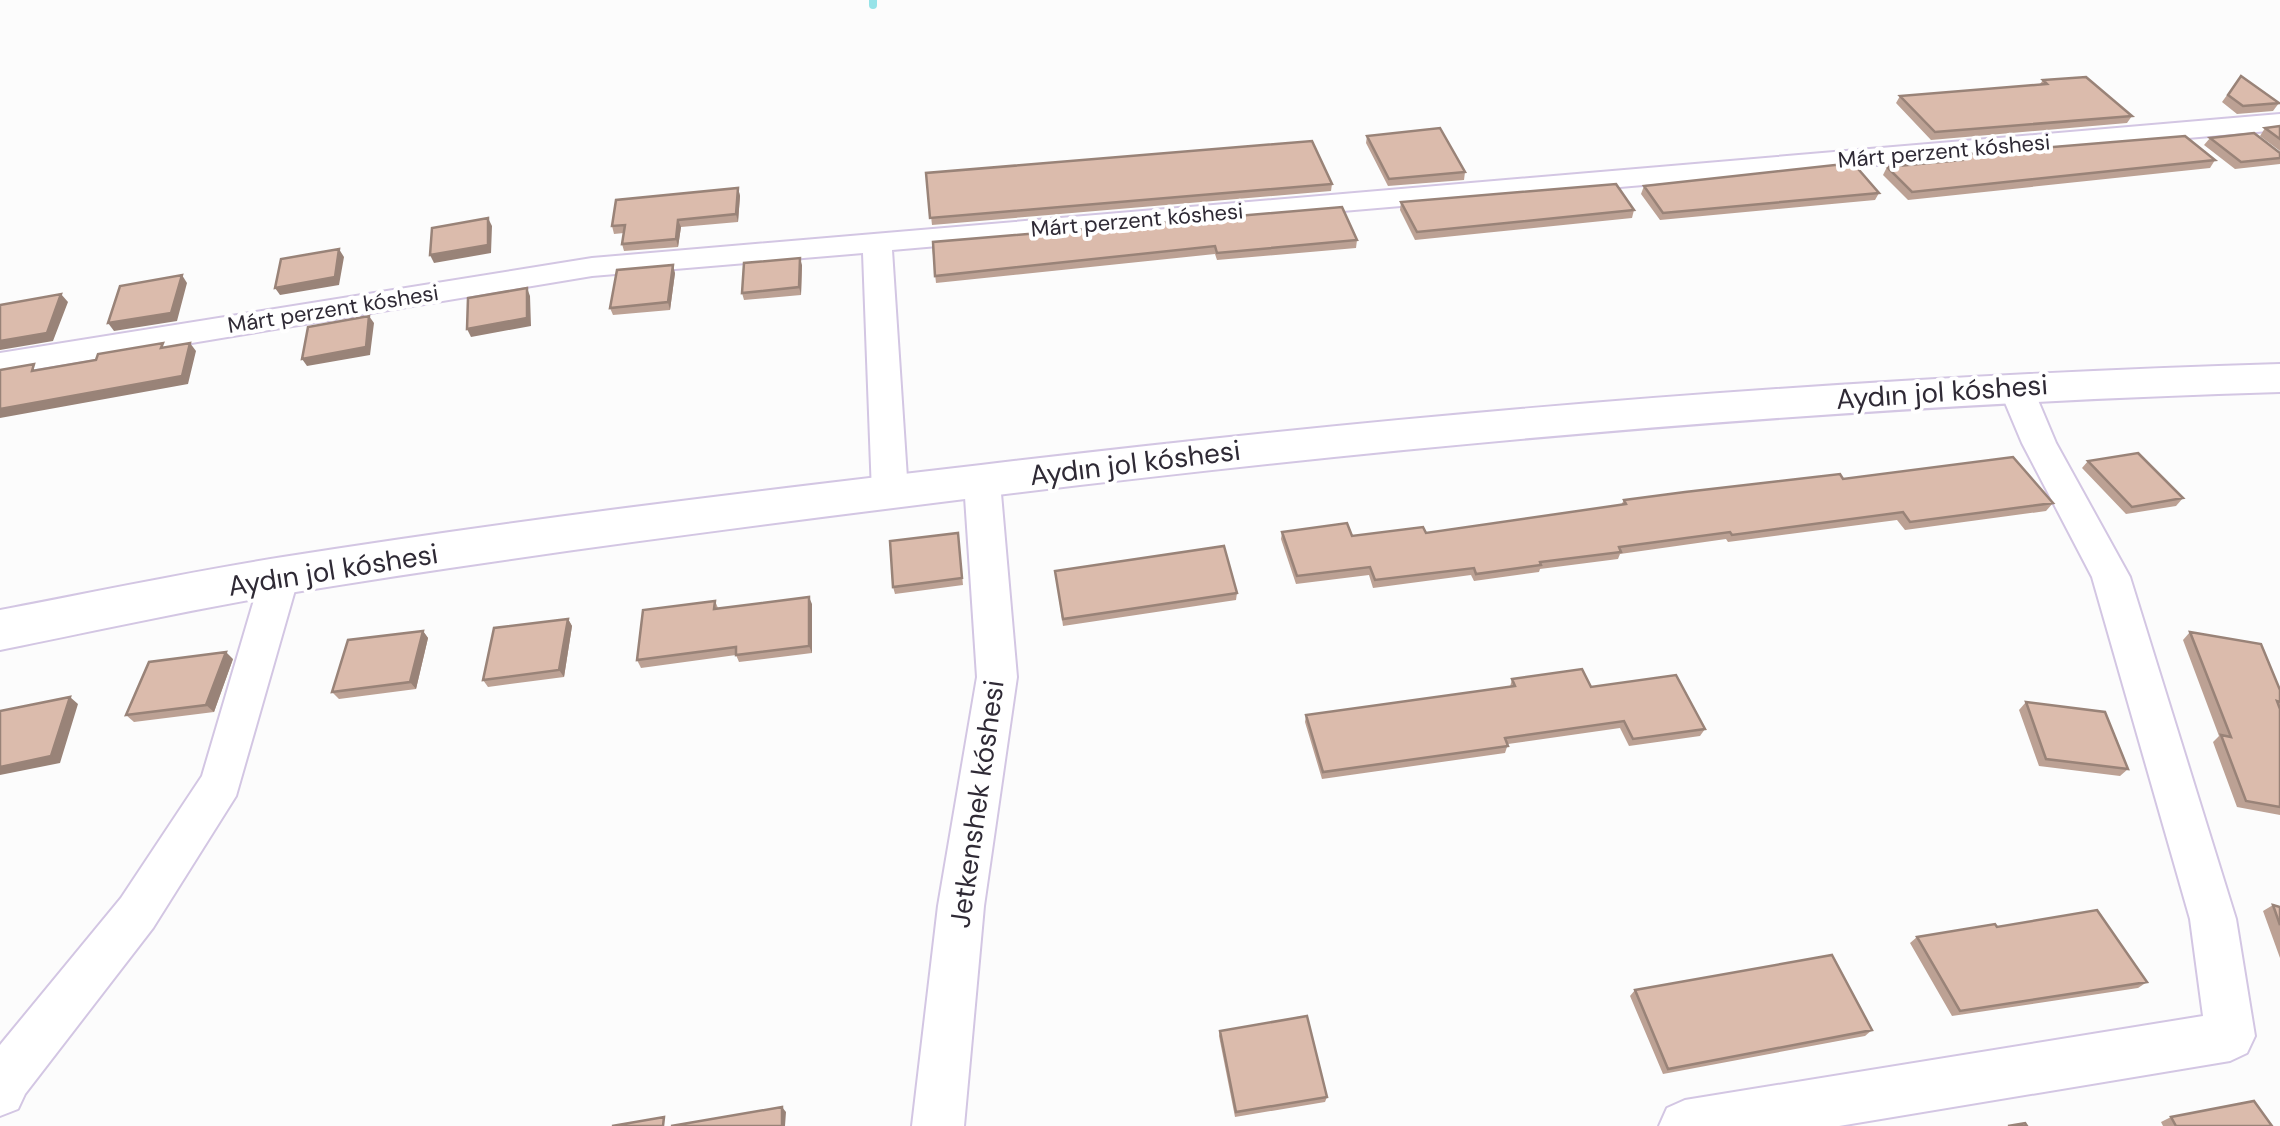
<svg xmlns="http://www.w3.org/2000/svg" width="2280" height="1126" font-family="'DM Sans',sans-serif">
  <rect width="100%" height="100%" fill="#fcfcfc"/>
  <g fill="none" stroke-linecap="round" stroke-linejoin="round">
    <!-- stream -->
    <path stroke="#96e3e8" stroke-width="8" d="M 873,0 L 873,5"/>
    <defs>
      <path id="minor" d="M 2280,114 L 2280,130 L 892,250 L 908,493 L 903,502 L 890,506 L 877,502 L 872,493 L 863,253 L 592,276 L 0,375 L 0,353 L 592,258 Z
        M 2015,375 L 2027,378 L 2032,386 L 2056,443 L 2130,577 L 2236,919 L 2255,1036 L 2247,1053 L 2230,1061 L 1839,1126 L 1659,1126 L 1667,1108 L 1685,1100 L 2203,1016 L 2190,919 L 2092,577 L 2022,443 L 1998,386 L 2003,378 Z
        M 982,469 L 995,473 L 1000,482 L 1017,677 L 984,906 L 964,1126 L 912,1126 L 938,906 L 977,677 L 964,482 L 969,473 Z
        M 280,561 L 293,566 L 299,576 L 236,796 L 153,928 L 25,1094 L 18,1109 L 0,1116 L 0,1045 L 121,898 L 202,776 L 261,576 L 267,566 Z"/>
      <path id="tertiary" d="M 2280,364 L 2280,392 C 1845,405 1412,444 981,497 C 748,526 515,556 283,594 C 188,610 94,631 0,650 L 0,610 C 94,592 189,572 283,557 C 515,520 748,492 981,465 C 1413,413 1845,377 2280,364 Z"/>
    </defs>
    <!-- minor casing -->
    <use href="#minor" stroke="#d3c6e3" stroke-width="4"/>
    <!-- tertiary casing -->
    <use href="#tertiary" stroke="#d3c6e3" stroke-width="4"/>
    <!-- minor -->
    <use href="#minor" fill="#fff" fill-rule="evenodd"/>
    <!-- tertiary -->
    <use href="#tertiary" fill="#fff" fill-rule="evenodd"/>
  </g>
  <!-- wall -->
  <path fill="#bca194" d="M 2241,76 L 2279,103 L 2273,111 L 2237,114 L 2222,102 Z
    M 2043,80 L 2132,116 L 2127,123 L 1931,140 L 1896,103 L 1900,96 L 2040,84 Z
    M 2280,126 L 2280,151 L 2260,136 L 2265,128 Z
    M 1367,136 L 1465,172 L 1464,180 L 1388,186 L 1366,143 Z
    M 2210,138 L 2280,153 L 2280,164 L 2235,169 L 2204,145 Z
    M 1957,155 L 2215,160 L 2210,168 L 1908,200 L 1883,175 L 1887,167 L 1953,161 Z
    M 926,173 L 1332,184 L 1331,191 L 932,225 Z
    M 1644,186 L 1879,193 L 1875,200 L 1660,220 L 1641,194 Z
    M 738,188 L 740,196 L 738,222 L 681,227 L 678,247 L 624,251 L 622,244 L 624,233 L 614,234 L 612,226 Z
    M 1401,202 L 1634,210 L 1632,218 L 1415,240 L 1400,210 Z
    M 1357,240 L 1356,248 L 1217,260 L 1215,254 L 936,283 L 932,246 Z
    M 802,265 L 801,295 L 744,300 L 742,293 Z
    M 675,273 L 670,310 L 613,315 L 610,308 Z
    M 2088,461 L 2183,498 L 2176,506 L 2126,514 L 2082,468 Z
    M 1843,479 L 2053,503 L 2046,511 L 1905,530 L 1897,520 L 1728,542 L 1726,539 L 1620,554 L 1618,559 L 1540,569 L 1539,572 L 1474,581 L 1471,575 L 1373,588 L 1369,575 L 1296,584 L 1281,539 L 1282,532 L 1352,536 L 1426,533 L 1621,505 L 1624,500 Z
    M 958,533 L 963,585 L 895,594 L 893,587 Z
    M 1055,571 L 1237,593 L 1236,600 L 1063,626 Z
    M 715,601 L 718,608 L 812,604 L 812,653 L 739,662 L 736,655 L 641,668 L 637,660 Z
    M 568,619 L 572,626 L 564,677 L 488,687 L 483,680 Z
    M 423,631 L 428,638 L 416,689 L 339,699 L 332,692 Z
    M 2190,632 L 2280,690 L 2280,815 L 2237,807 L 2213,742 L 2219,736 L 2183,640 Z
    M 233,659 L 214,712 L 134,722 L 126,715 Z
    M 1512,679 L 1591,687 L 1705,729 L 1700,736 L 1629,746 L 1620,728 L 1508,744 L 1505,753 L 1322,779 L 1305,722 L 1306,715 L 1510,687 Z
    M 2026,702 L 2128,769 L 2120,776 L 2039,766 L 2019,710 Z
    M 2273,905 L 2280,907 L 2280,958 L 2263,911 Z
    M 1997,927 L 2147,982 L 2138,988 L 1952,1016 L 1910,943 L 1917,937 Z
    M 1635,990 L 1872,1030 L 1865,1036 L 1663,1074 L 1630,996 Z
    M 1220,1031 L 1327,1097 L 1325,1102 L 1235,1117 L 1219,1036 Z
    M 2171,1117 L 2272,1126 L 2163,1126 L 2161,1122 Z"/>
  <!-- shaded-wall -->
  <path fill="#998378" d="M 738,188 L 740,196 L 738,222 L 736,214 Z
    M 488,218 L 492,226 L 491,253 L 434,263 L 430,255 Z
    M 678,220 L 681,227 L 678,247 L 676,239 Z
    M 339,249 L 344,257 L 339,285 L 280,295 L 275,288 Z
    M 800,258 L 802,265 L 801,295 L 799,287 Z
    M 673,265 L 675,273 L 670,310 L 668,302 Z
    M 182,275 L 187,283 L 177,321 L 114,331 L 108,323 Z
    M 527,288 L 530,296 L 531,326 L 471,337 L 467,329 Z
    M 61,294 L 68,302 L 53,341 L 0,350 L 0,341 Z
    M 369,316 L 374,323 L 370,355 L 307,366 L 302,359 Z
    M 190,343 L 196,351 L 188,384 L 0,418 L 0,409 Z
    M 809,597 L 812,604 L 812,653 L 809,646 Z
    M 568,619 L 572,626 L 564,677 L 559,670 Z
    M 423,631 L 428,638 L 416,689 L 410,682 Z
    M 226,652 L 233,659 L 214,712 L 206,705 Z
    M 70,697 L 78,704 L 60,763 L 0,775 L 0,767 Z
    M 782,1107 L 786,1112 L 785,1126 L 782,1126 Z"/>
  <!-- building -->
  <path fill="#dbbbac" stroke="#998378" stroke-width="2.5" d="M 2241,76 L 2279,103 L 2243,106 L 2228,95 Z
    M 2086,77 L 2132,116 L 1935,132 L 1900,96 L 2047,84 L 2043,80 Z
    M 2280,126 L 2280,139 L 2265,128 Z
    M 1440,128 L 1465,172 L 1389,179 L 1367,136 Z
    M 2254,133 L 2280,153 L 2280,158 L 2241,162 L 2210,138 Z
    M 2185,136 L 2215,160 L 1912,192 L 1887,167 L 1962,160 L 1957,155 Z
    M 1312,141 L 1332,184 L 930,218 L 926,173 Z
    M 1853,163 L 1879,193 L 1663,213 L 1644,186 Z
    M 1616,184 L 1634,210 L 1417,232 L 1401,202 Z
    M 738,188 L 736,214 L 678,220 L 676,239 L 622,244 L 625,225 L 612,226 L 616,200 Z
    M 1342,207 L 1357,240 L 1217,253 L 1215,246 L 935,276 L 933,242 Z
    M 488,218 L 488,245 L 430,255 L 432,228 Z
    M 339,249 L 335,277 L 275,288 L 281,259 Z
    M 800,258 L 799,287 L 742,293 L 744,263 Z
    M 673,265 L 668,302 L 610,308 L 617,270 Z
    M 182,275 L 171,313 L 108,323 L 120,286 Z
    M 527,288 L 527,318 L 467,329 L 468,298 Z
    M 61,294 L 47,333 L 0,341 L 0,305 Z
    M 369,316 L 366,347 L 302,359 L 308,327 Z
    M 163,343 L 161,348 L 190,343 L 182,376 L 0,409 L 0,370 L 34,364 L 32,371 L 96,360 L 98,354 Z
    M 2138,453 L 2183,498 L 2132,507 L 2088,461 Z
    M 2013,457 L 2053,503 L 1910,522 L 1903,512 L 1732,535 L 1730,532 L 1619,547 L 1621,552 L 1540,562 L 1541,565 L 1476,574 L 1474,568 L 1375,580 L 1370,567 L 1297,576 L 1282,532 L 1347,523 L 1352,536 L 1423,527 L 1426,533 L 1626,504 L 1624,500 L 1685,492 L 1840,474 L 1843,479 Z
    M 958,533 L 962,578 L 893,587 L 890,541 Z
    M 1224,546 L 1237,593 L 1063,619 L 1055,571 Z
    M 809,597 L 809,646 L 736,655 L 736,647 L 637,660 L 643,610 L 715,601 L 714,609 Z
    M 568,619 L 559,670 L 483,680 L 494,628 Z
    M 423,631 L 410,682 L 332,692 L 348,640 Z
    M 2190,632 L 2261,644 L 2280,690 L 2280,702 L 2277,701 L 2280,709 L 2280,807 L 2246,801 L 2221,735 L 2231,737 Z
    M 226,652 L 206,705 L 126,715 L 149,662 Z
    M 1582,669 L 1591,687 L 1676,675 L 1705,729 L 1633,739 L 1624,721 L 1505,738 L 1508,746 L 1323,772 L 1306,715 L 1515,686 L 1512,679 Z
    M 70,697 L 51,756 L 0,767 L 0,711 Z
    M 2026,702 L 2105,712 L 2128,769 L 2046,759 Z
    M 2273,905 L 2280,907 L 2280,925 Z
    M 2097,910 L 2147,982 L 1960,1011 L 1917,937 L 1995,924 L 1997,927 Z
    M 1832,955 L 1872,1030 L 1668,1069 L 1635,990 Z
    M 1307,1016 L 1327,1097 L 1236,1112 L 1220,1031 Z
    M 2254,1101 L 2272,1126 L 2176,1126 L 2171,1117 Z
    M 782,1107 L 782,1126 L 671,1126 Z
    M 664,1117 L 663,1126 L 612,1126 Z
    M 2025,1123 L 2027,1126 L 2008,1126 Z"/>
  <g text-anchor="middle" dominant-baseline="central" stroke-width="8" stroke-linejoin="round" paint-order="stroke">
    <!-- far-street labels -->
    <g font-size="22" fill="#2f2a35" stroke="#fff">
      <text transform="translate(1944 151) rotate(-5)">Márt perzent kóshesi</text>
      <text transform="translate(1137 220) rotate(-5)">Márt perzent kóshesi</text>
      <text transform="translate(333 309) rotate(-9)">Márt perzent kóshesi</text>
    </g>
    <!-- street labels -->
    <g font-size="28" fill="#2f2a35" stroke="#fff">
      <text transform="translate(1942 392) rotate(-4)">Aydın jol kóshesi</text>
      <text transform="translate(1135 463) rotate(-7)">Aydın jol kóshesi</text>
      <text transform="translate(333 570) rotate(-9)">Aydın jol kóshesi</text>
      <text transform="translate(977 804) rotate(-82)">Jetkenshek kóshesi</text>
    </g>
  </g>
</svg>
